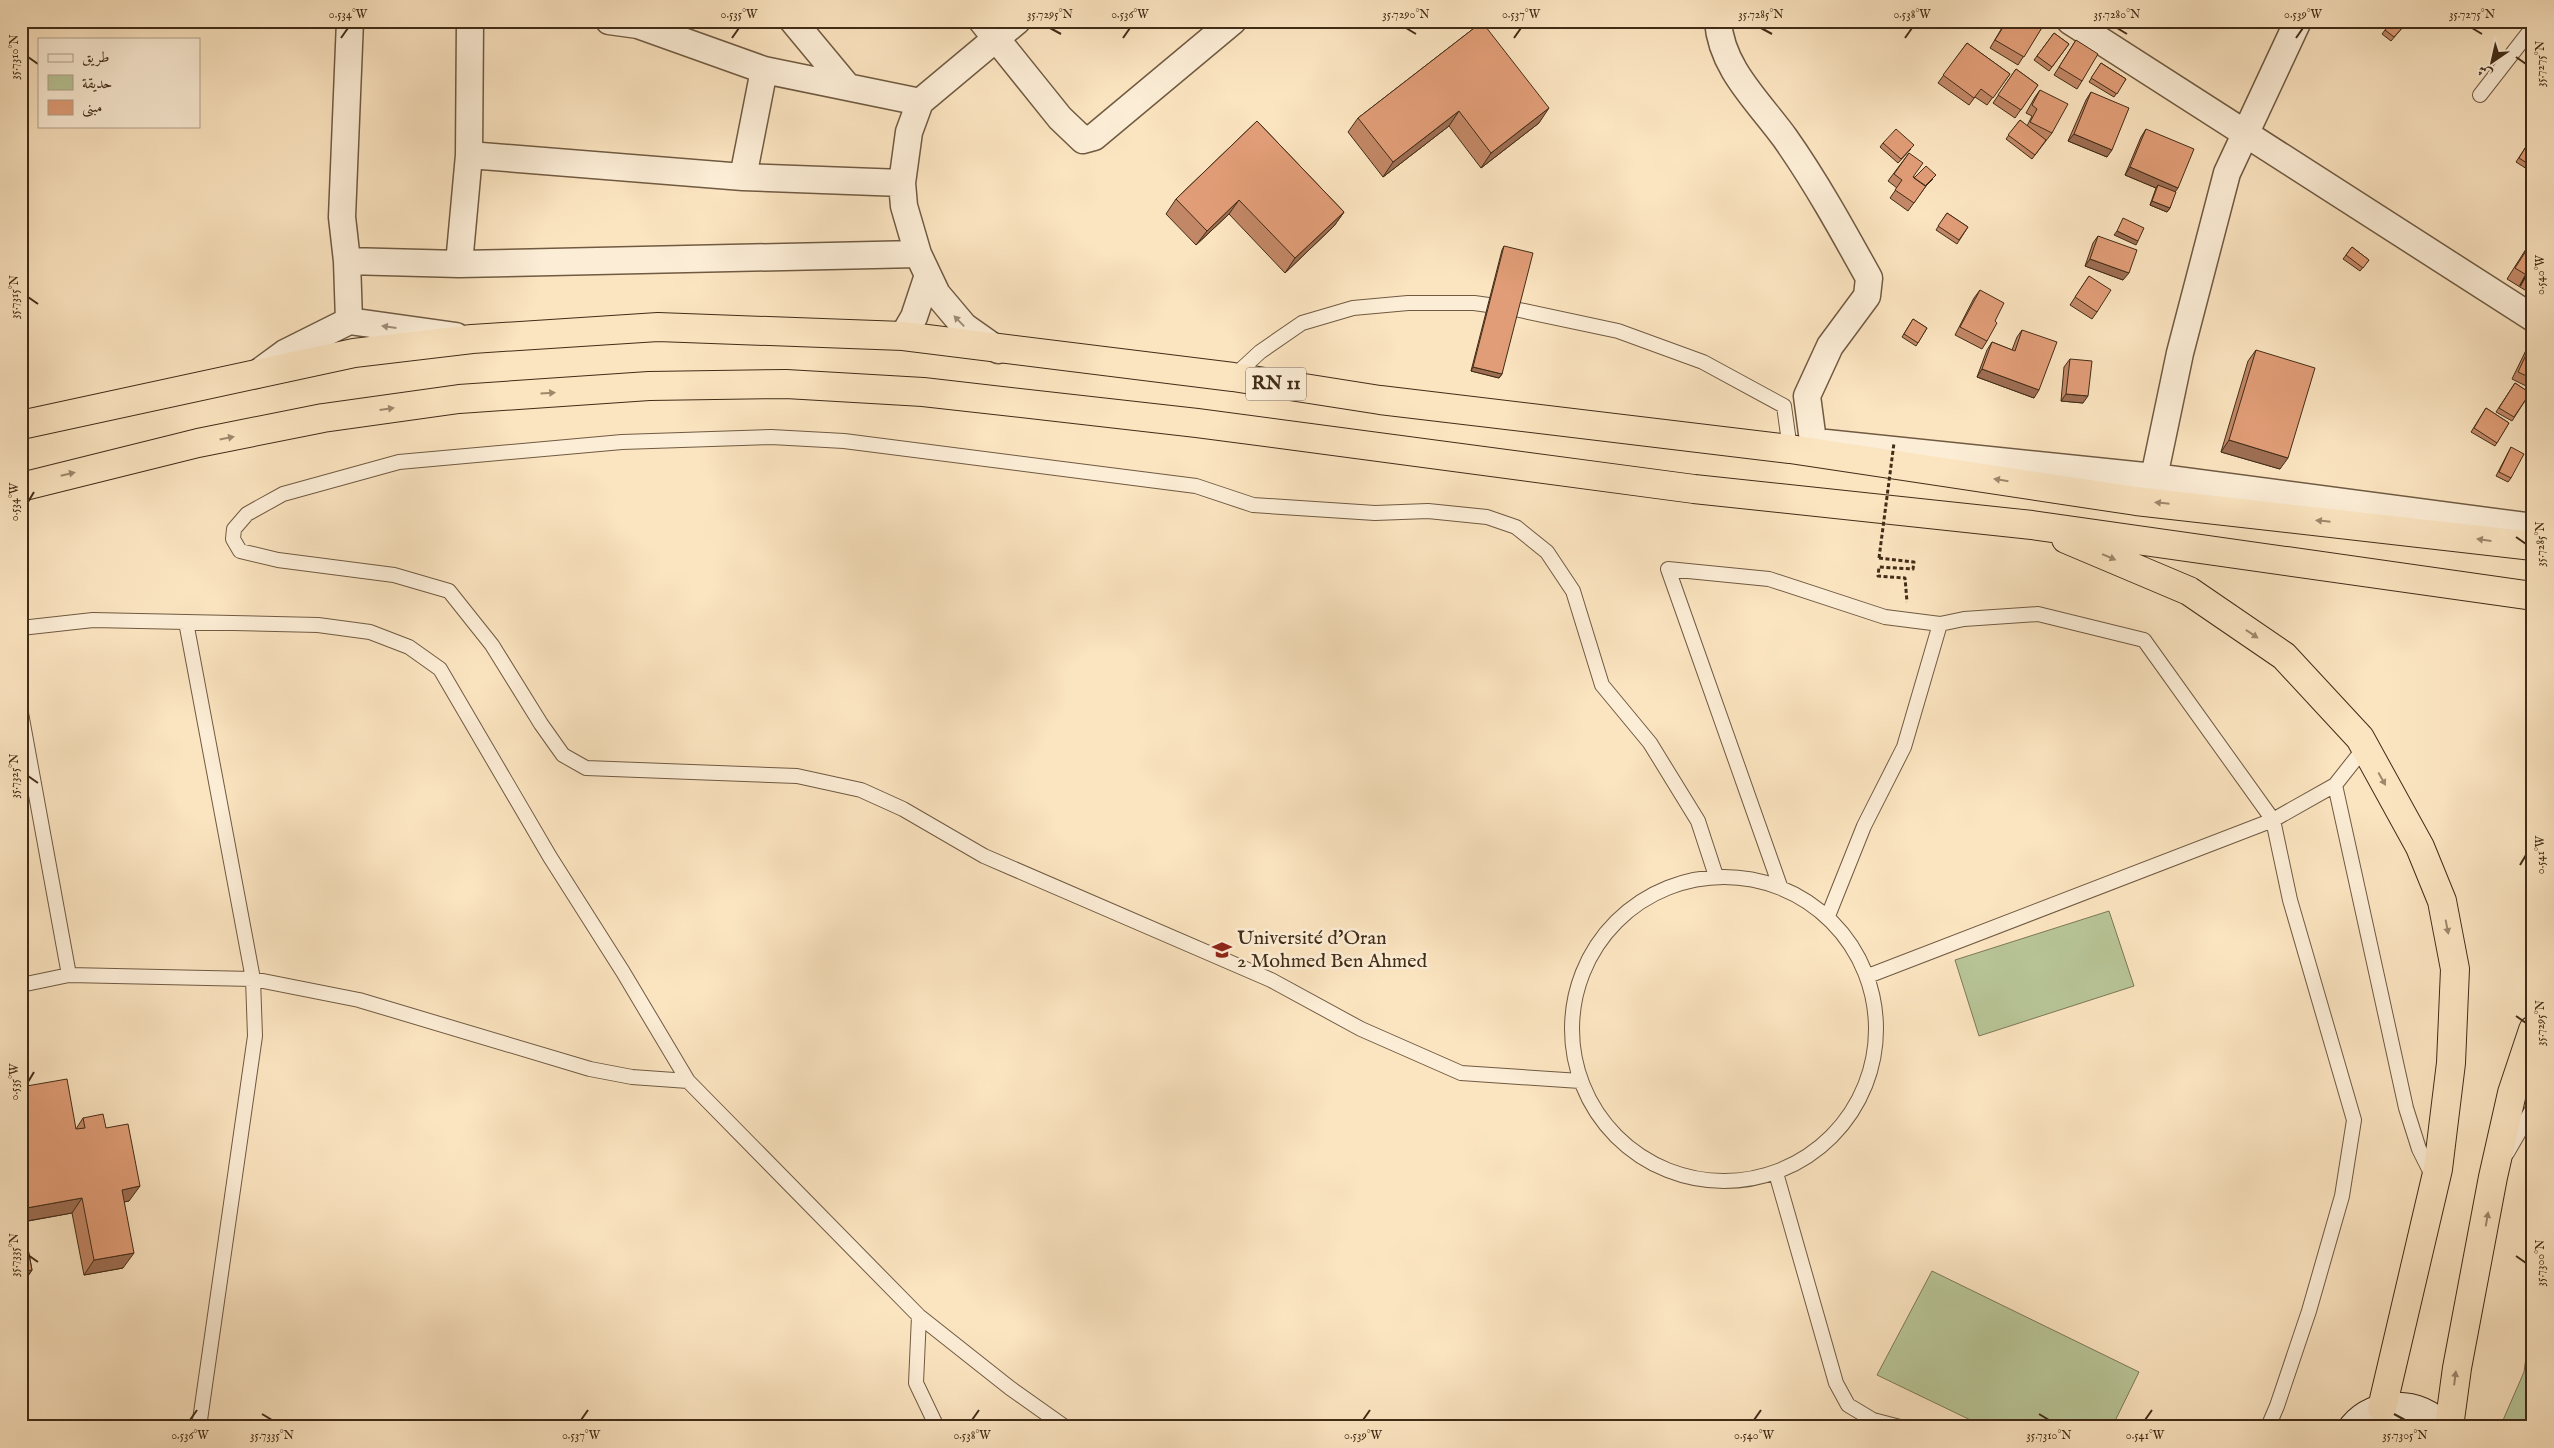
<svg xmlns="http://www.w3.org/2000/svg" width="2554" height="1448" font-family="'IM FELL English',Amiri,serif">
  <rect width="100%" height="100%" fill="#fbe4c0"/>
  <filter id="stains"><feTurbulence type="fractalNoise" baseFrequency=".004" numOctaves="4"/><feColorMatrix values="0 0 0 0 .2 0 0 0 0 .09 0 0 0 0 .02 0 0 0 .5 -.17"/></filter>
  <radialGradient id="worn" r=".72"><stop offset=".6" stop-color="#630" stop-opacity="0"/><stop offset="1" stop-color="#630" stop-opacity=".3"/></radialGradient>
  <!-- green -->
  <path fill="#b8c597" stroke="#7c7857" d="M 2109,911 L 2134,986 L 1979,1036 L 1955,960 Z
    M 1932,1271 L 2139,1372 L 2112,1427 L 1985,1427 L 1877,1375 Z
    M 2533,1306 L 2533,1427 L 2500,1427 L 2524,1372 Z"/>
  <g fill="none" stroke-linecap="round" stroke-linejoin="round">
    <defs>
      <path id="lane" d="M 2480,95 L 2533,27
        M 1233,377 L 1260,352 L 1302,323 L 1353,308 L 1408,303 L 1474,303 L 1510,308 L 1618,331 L 1703,362 L 1784,406 L 1790,449
        M 186,622 L 253,979 L 255,1036 L 199,1427
        M 1940,624 L 1964,619 L 2038,614 L 2144,640 L 2273,820 L 2290,900 L 2354,1120 L 2342,1196 L 2309,1311 L 2277,1406 L 2268,1427
        M 21,628 L 93,620 L 318,625 L 370,632 L 409,647 L 440,669 L 550,857 L 623,972 L 688,1081 L 919,1316 L 1010,1388 L 1065,1427
        M 21,713 L 69,975
        M 2335,785 L 2406,1108 L 2419,1149 L 2433,1177
        M1572 1029a152 152 0 1 1 304 0a152 152 0 1 1-304 0Z
        M 1780,886 L 1668,569 L 1769,579 L 1885,617 L 1940,624 L 1904,747 L 1864,826 L 1828,916
        M 1868,976 L 2273,820 L 2335,785 L 2365,747
        M 21,985 L 69,975 L 253,979 L 359,1000 L 590,1069 L 632,1077 L 688,1081
        M 1580,1081 L 1461,1073 L 1361,1029 L 1271,980 L 984,856 L 903,809 L 861,790 L 797,776 L 586,768 L 563,755 L 541,724 L 492,645 L 449,591 L 394,575 L 278,560 L 240,551 L 233,539 L 234,529 L 247,514 L 283,494 L 399,462 L 622,442 L 771,437 L 844,441 L 1196,486 L 1253,505 L 1375,513 L 1428,511 L 1487,517 L 1516,527 L 1547,552 L 1573,591 L 1602,685 L 1650,743 L 1698,821 L 1716,876
        M 2507,1153 L 2533,1108
        M 1776,1173 L 1836,1383 L 1848,1405 L 1873,1420 L 1900,1427
        M 919,1316 L 916,1383 L 937,1427"/>
      <path id="street" d="M 609,21 L 638,25 L 764,70 L 920,102
        M 793,21 L 847,86
        M 982,21 L 1060,118 L 1083,140 L 1094,137 L 1233,21
        M 1718,21 C 1721,68 1759,102 1785,138 C 1816,182 1843,231 1869,278 L 1867,296 L 1830,346 L 1807,396 L 1813,441
        M 2070,21 L 2533,318
        M 469,155 L 743,177 L 902,183
        M 743,177 L 764,70
        M 347,261 L 342,217 L 350,21
        M 459,264 L 469,155 L 470,21
        M 349,321 L 347,261 L 459,264 L 918,254
        M 903,336 L 914,317 L 928,275
        M 998,350 L 964,326 L 937,294 L 918,254 L 904,206 L 902,183 L 909,132 L 920,102 L 1017,21
        M 255,375 L 285,353 L 349,321 L 456,336
        M 1826,443 L 2154,477 L 2533,527
        M 2154,477 L 2180,353 L 2227,173 L 2298,21"/>
      <path id="secondary" d="M 2353,1427 C 2375,1400 2420,1400 2442,1427"/>
      <path id="highway" d="M 21,425 L 354,353 L 472,339 L 658,327 L 903,336 L 1233,377 L 1380,400 L 1790,449 L 2136,501 L 2533,546
        M 21,487 L 198,443 L 323,418 L 459,399 L 649,386 L 786,384 L 923,392 L 1197,423 L 1694,489 L 2032,525 L 2533,596
        M 2066,539 L 2189,591 L 2284,656 L 2360,738 L 2420,847 L 2442,901 L 2455,969 L 2451,1063 L 2438,1169 L 2382,1408
        M 2449,1427 L 2457,1368 L 2493,1177 L 2512,1093 L 2533,1030"/>
    </defs>
    <!-- lane casing -->
    <use href="#lane" stroke="#705a41" stroke-width="16"/>
    <!-- street casing -->
    <use href="#street" stroke="#705a41" stroke-width="29"/>
    <!-- secondary casing -->
    <use href="#secondary" stroke="#412c17" stroke-width="30"/>
    <!-- highway casing -->
    <use href="#highway" stroke="#412c17" stroke-width="30"/>
    <!-- path -->
    <path stroke="#412c17" stroke-width="3" stroke-dasharray="4 2.5" stroke-linecap="butt" d="M 1879,558 L 1914,562 L 1913,569 L 1879,567 L 1878,576 L 1905,578 L 1907,602"/>
    <!-- lane -->
    <use href="#lane" stroke="#fcedd6" stroke-width="14"/>
    <!-- street -->
    <use href="#street" stroke="#fcedd6" stroke-width="26"/>
    <!-- secondary -->
    <use href="#secondary" stroke="#fcedd6" stroke-width="28"/>
    <!-- highway -->
    <use href="#highway" stroke="#fbe4c0" stroke-width="28"/>
    <!-- path-bridge -->
    <path stroke="#412c17" stroke-width="3" stroke-dasharray="4 2.5" stroke-linecap="butt" d="M 1879,558 L 1894,443"/>
  </g>
  <!-- wall -->
  <path fill="#c28766" stroke="#412c17" d="M 2006,21 L 2046,21 L 2018,65 L 1990,48 Z
    M 1482,22 L 1539,123 L 1481,168 L 1449,126 L 1383,177 L 1348,132 L 1358,118 Z
    M 2403,27 L 2391,41 L 2382,34 L 2385,30 Z
    M 2054,33 L 2069,44 L 2049,71 L 2034,60 Z
    M 2076,40 L 2082,81 L 2077,89 L 2054,75 Z
    M 1967,43 L 2010,74 L 1987,105 L 1975,97 L 1969,105 L 1938,83 Z
    M 2101,63 L 2126,79 L 2114,97 L 2089,82 Z
    M 2016,69 L 2038,85 L 2015,118 L 1993,103 Z
    M 2040,90 L 2052,133 L 2032,159 L 2006,139 L 2020,120 L 2027,126 L 2032,116 L 2026,113 L 2035,97 Z
    M 2091,92 L 2107,157 L 2068,141 L 2086,100 Z
    M 1257,121 L 1344,212 L 1334,226 L 1285,273 L 1229,214 L 1196,245 L 1166,214 L 1176,199 Z
    M 2146,129 L 2175,192 L 2170,208 L 2167,212 L 2150,205 L 2156,188 L 2125,175 L 2141,137 Z
    M 1883,143 L 1911,149 L 1898,163 L 1880,147 Z
    M 2527,145 L 2533,167 L 2530,171 L 2516,162 Z
    M 1909,153 L 1913,177 L 1933,179 L 1926,186 L 1908,211 L 1890,198 L 1897,188 L 1888,181 Z
    M 1947,213 L 1968,227 L 1957,244 L 1936,230 Z
    M 2098,236 L 2123,280 L 2085,266 L 2093,243 Z
    M 2533,238 L 2533,295 L 2507,279 Z
    M 1504,246 L 1502,374 L 1499,378 L 1471,371 L 1502,250 Z
    M 2352,247 L 2369,260 L 2360,271 L 2343,259 Z
    M 2089,276 L 2097,312 L 2092,319 L 2070,305 Z
    M 1980,290 L 1987,341 L 1982,349 L 1955,335 L 1974,298 Z
    M 1913,319 L 1927,328 L 1916,346 L 1902,337 Z
    M 2022,330 L 2034,398 L 1977,377 L 1987,350 L 1992,342 L 2012,350 L 2017,337 Z
    M 2533,339 L 2533,384 L 2530,388 L 2512,379 L 2530,342 Z
    M 2256,350 L 2280,469 L 2221,452 L 2248,361 Z
    M 2070,359 L 2083,403 L 2061,401 L 2064,367 Z
    M 2515,383 L 2530,393 L 2512,421 L 2496,412 Z
    M 2486,408 L 2509,423 L 2495,446 L 2471,432 Z
    M 2511,447 L 2511,478 L 2508,482 L 2496,476 Z
    M 21,1087 L 76,1129 L 83,1118 L 106,1128 L 129,1201 L 124,1202 L 123,1268 L 84,1275 L 72,1213 L 23,1222 L 32,1270 L 22,1285 Z"/>
  <!-- shaded-wall -->
  <path fill="#9e6e53" stroke="#412c17" d="M 1549,108 L 1539,123 L 1481,168 L 1491,153 Z
    M 1459,111 L 1449,126 L 1383,177 L 1393,162 Z
    M 2074,134 L 2112,150 L 2107,157 L 2068,141 Z
    M 2130,167 L 2178,188 L 2173,195 L 2158,185 L 2156,188 L 2125,175 Z
    M 1239,200 L 1229,214 L 1196,245 L 1207,231 Z
    M 2152,201 L 2170,208 L 2167,212 L 2150,205 Z
    M 1344,212 L 1334,226 L 1285,273 L 1295,258 Z
    M 2117,231 L 2138,241 L 2136,245 L 2114,235 Z
    M 2090,259 L 2129,273 L 2123,280 L 2085,266 Z
    M 1473,367 L 1502,374 L 1499,378 L 1471,371 Z
    M 1982,369 L 2039,390 L 2034,398 L 1977,377 Z
    M 2066,394 L 2088,396 L 2083,403 L 2061,401 Z
    M 2229,440 L 2288,458 L 2280,469 L 2221,452 Z
    M 140,1186 L 129,1201 L 112,1204 L 122,1190 Z
    M 82,1198 L 72,1213 L 21,1222 L 21,1209 Z
    M 134,1253 L 123,1268 L 84,1275 L 94,1260 Z
    M 32,1270 L 22,1285 L 21,1285 L 21,1272 Z"/>
  <!-- building -->
  <path fill="#e19d77" stroke="#412c17" d="M 2007,21 L 2046,21 L 2024,57 L 1995,40 Z
    M 2392,21 L 2397,21 L 2403,27 L 2394,37 L 2385,30 Z
    M 1482,22 L 1549,108 L 1491,153 L 1459,111 L 1393,162 L 1358,118 Z
    M 2054,33 L 2069,44 L 2052,67 L 2037,56 Z
    M 2076,40 L 2098,54 L 2082,81 L 2059,67 Z
    M 1967,43 L 2010,74 L 1993,98 L 1981,89 L 1974,98 L 1943,75 Z
    M 2101,63 L 2126,79 L 2117,94 L 2091,78 Z
    M 2016,69 L 2038,85 L 2021,110 L 1998,95 Z
    M 2040,90 L 2068,104 L 2052,133 L 2030,122 L 2037,109 L 2032,105 Z
    M 2091,92 L 2129,108 L 2112,150 L 2074,134 Z
    M 2020,120 L 2046,140 L 2035,155 L 2008,135 Z
    M 1257,121 L 1344,212 L 1295,258 L 1239,200 L 1207,231 L 1176,199 Z
    M 1896,129 L 1914,145 L 1901,159 L 1883,143 Z
    M 2146,129 L 2194,149 L 2178,188 L 2130,167 Z
    M 2527,145 L 2533,149 L 2533,167 L 2519,158 Z
    M 1909,153 L 1923,163 L 1913,177 L 1926,186 L 1914,203 L 1895,190 L 1902,180 L 1894,174 Z
    M 1926,166 L 1936,175 L 1925,186 L 1914,178 Z
    M 2158,185 L 2176,192 L 2170,208 L 2152,201 Z
    M 1947,213 L 1968,227 L 1959,240 L 1938,226 Z
    M 2123,218 L 2144,228 L 2138,241 L 2117,231 Z
    M 2098,236 L 2137,250 L 2129,273 L 2090,259 Z
    M 2533,240 L 2533,279 L 2515,268 Z
    M 1504,246 L 1533,253 L 1502,374 L 1473,367 Z
    M 2352,247 L 2369,260 L 2363,268 L 2346,255 Z
    M 2089,276 L 2111,290 L 2097,312 L 2075,297 Z
    M 1980,290 L 2004,303 L 1995,321 L 1997,323 L 1987,341 L 1960,327 Z
    M 1913,319 L 1927,328 L 1918,343 L 1904,334 Z
    M 2022,330 L 2057,342 L 2039,390 L 1982,369 L 1992,342 L 2015,351 Z
    M 2533,340 L 2533,379 L 2518,372 Z
    M 2256,350 L 2315,368 L 2288,458 L 2229,440 Z
    M 2070,359 L 2092,361 L 2088,396 L 2066,394 Z
    M 2515,383 L 2530,393 L 2514,417 L 2499,408 Z
    M 2486,408 L 2509,423 L 2497,443 L 2474,428 Z
    M 2511,447 L 2524,454 L 2511,478 L 2499,472 Z
    M 67,1079 L 76,1129 L 85,1128 L 83,1118 L 103,1114 L 106,1128 L 128,1124 L 140,1186 L 122,1190 L 134,1253 L 94,1260 L 82,1198 L 21,1209 L 21,1087 Z
    M 21,1213 L 32,1270 L 21,1272 Z"/>
  <!-- one-way arrows -->
  <defs><path id="oneway-solid" d="M-6-.8H1V-3.2L6.5 0L1 3.2V.8H-6Z" transform="scale(1.25)"/></defs>
  <g fill="#9e8c76">
    <use href="#oneway-solid" transform="translate(959 321) rotate(-134)"/>
    <use href="#oneway-solid" transform="translate(389 327) rotate(-172)"/>
  </g>
  <g fill="#9e886c">
    <use href="#oneway-solid" transform="translate(548 393) rotate(-4)"/>
    <use href="#oneway-solid" transform="translate(387 409) rotate(-8)"/>
    <use href="#oneway-solid" transform="translate(227 438) rotate(-11)"/>
    <use href="#oneway-solid" transform="translate(68 474) rotate(-13)"/>
    <use href="#oneway-solid" transform="translate(2001 480) rotate(-171)"/>
    <use href="#oneway-solid" transform="translate(2162 503) rotate(-174)"/>
    <use href="#oneway-solid" transform="translate(2323 521) rotate(-174)"/>
    <use href="#oneway-solid" transform="translate(2484 540) rotate(-172)"/>
    <use href="#oneway-solid" transform="translate(2109 557) rotate(23)"/>
    <use href="#oneway-solid" transform="translate(2252 634) rotate(34)"/>
    <use href="#oneway-solid" transform="translate(2382 779) rotate(61)"/>
    <use href="#oneway-solid" transform="translate(2447 927) rotate(79)"/>
    <use href="#oneway-solid" transform="translate(2487 1219) rotate(-80)"/>
    <use href="#oneway-solid" transform="translate(2455 1378) rotate(-83)"/>
  </g>
  <!-- ticks -->
  <path fill="none" stroke="#412c17" stroke-width="2" d="M 1050,28 L 1061,34M 1406,28 L 1416,34M 1761,28 L 1772,34M 2117,28 L 2127,34M 2472,28 L 2482,34M 341,38 L 348,28M 732,38 L 739,28M 1123,38 L 1130,28M 1514,38 L 1521,28M 1905,38 L 1912,28M 2296,38 L 2303,28M 28,57 L 38,64M 2516,57 L 2526,64M 2520,286 L 2526,275M 28,297 L 38,304M 28,502 L 34,492M 2516,537 L 2526,544M 28,776 L 38,783M 2520,865 L 2526,855M 2516,1016 L 2526,1023M 28,1082 L 34,1072M 28,1255 L 38,1262M 2516,1256 L 2526,1263M 262,1414 L 272,1420M 2039,1414 L 2049,1420M 2394,1414 L 2405,1420M 190,1420 L 197,1410M 581,1420 L 588,1410M 972,1420 L 979,1410M 1363,1420 L 1370,1410M 1754,1420 L 1761,1410M 2145,1420 L 2152,1410"/>
  <!-- icons -->
  <defs>
    <symbol id="university-bare" viewBox="-9 -9 18 18"><path d="M0-5L7-2L0 1L-7-2ZM-4 1L0 2.5L4 1V4Q0 6-4 4Z" fill="#8f2418" stroke="#fcedd6" stroke-width="2.5" paint-order="stroke"/></symbol>
  </defs>
  <g fill-rule="evenodd">
    <use href="#university-bare" x="1208" y="936" width="28" height="28"/>
  </g>
  <g text-anchor="middle" dominant-baseline="central" stroke-width="5" stroke-linejoin="round" paint-order="stroke">
    <!-- shield labels -->
    <rect fill="#fcedd6" stroke="#796650" stroke-width="1" x="1246" y="367.5" width="60" height="33" rx="4"/>
    <g font-size="19" font-weight="bold" fill="#412c17">
      <text x="1276" y="384">RN 11</text>
    </g>
    <!-- poi labels -->
    <g font-size="20" fill="#412c17" stroke="#fcedd6" text-anchor="start">
      <text x="1237" y="938">Université d'Oran<tspan x="1237" dy="23">2 Mohmed Ben Ahmed</tspan></text>
    </g>
  </g>
  <!-- margin -->
  <rect width="2554" height="1448" fill="none" stroke="#fbe4c0" stroke-width="55"/>
  <!-- legend -->
  <rect x="38" y="38" width="162" height="90" fill="#fcedd6" stroke="#b1a08a"/>
  <rect x="48" y="54" width="25" height="8" fill="#fcedd6" stroke="#b1a08a"/>
  <text x="82" y="62" font-size="15" fill="#412c17">طريق</text>
  <rect x="48" y="75" width="25" height="15" fill="#b8c597" stroke="#b1a08a"/>
  <text x="82" y="88" font-size="15" fill="#412c17">حديقة</text>
  <rect x="48" y="100" width="25" height="15" fill="#e19d77" stroke="#b1a08a"/>
  <text x="82" y="112" font-size="15" fill="#412c17">مبنى</text>
  <!-- north arrow -->
  <g transform="translate(2492 62) rotate(214)" stroke="#fcedd6" stroke-width="4" paint-order="stroke">
  <path d="M0-4L9 19L0 12L-9 19Z" fill="#412c17"/>
  <text y="-8" font-size="14" font-weight="bold" text-anchor="middle" fill="#412c17">ش</text>
  </g>
  <rect x="28" y="28" width="2498" height="1392" fill="none" stroke="#412c17" stroke-width="2"/>
  <g font-size="12" text-anchor="middle" fill="#412c17">
    <text x="348" y="18">0.534°W</text>
    <text x="739" y="18">0.535°W</text>
    <text x="1050" y="18">35.7295°N</text>
    <text x="1130" y="18">0.536°W</text>
    <text x="1406" y="18">35.7290°N</text>
    <text x="1521" y="18">0.537°W</text>
    <text x="1761" y="18">35.7285°N</text>
    <text x="1912" y="18">0.538°W</text>
    <text x="2117" y="18">35.7280°N</text>
    <text x="2303" y="18">0.539°W</text>
    <text x="2472" y="18">35.7275°N</text>
    <text transform="translate(14 57) rotate(-90)" y="4">35.7310°N</text>
    <text transform="translate(2540 64) rotate(-90)" y="4">35.7275°N</text>
    <text transform="translate(2540 275) rotate(-90)" y="4">0.540°W</text>
    <text transform="translate(14 297) rotate(-90)" y="4">35.7315°N</text>
    <text transform="translate(14 502) rotate(-90)" y="4">0.534°W</text>
    <text transform="translate(2540 544) rotate(-90)" y="4">35.7285°N</text>
    <text transform="translate(14 776) rotate(-90)" y="4">35.7325°N</text>
    <text transform="translate(2540 855) rotate(-90)" y="4">0.541°W</text>
    <text transform="translate(2540 1023) rotate(-90)" y="4">35.7295°N</text>
    <text transform="translate(14 1082) rotate(-90)" y="4">0.535°W</text>
    <text transform="translate(14 1255) rotate(-90)" y="4">35.7335°N</text>
    <text transform="translate(2540 1263) rotate(-90)" y="4">35.7300°N</text>
    <text x="190" y="1439">0.536°W</text>
    <text x="272" y="1439">35.7335°N</text>
    <text x="581" y="1439">0.537°W</text>
    <text x="972" y="1439">0.538°W</text>
    <text x="1363" y="1439">0.539°W</text>
    <text x="1754" y="1439">0.540°W</text>
    <text x="2049" y="1439">35.7310°N</text>
    <text x="2145" y="1439">0.541°W</text>
    <text x="2405" y="1439">35.7305°N</text>
  </g>
  <rect width="100%" height="100%" filter="url(#stains)"/>
  <rect width="100%" height="100%" fill="url(#worn)"/>
</svg>
